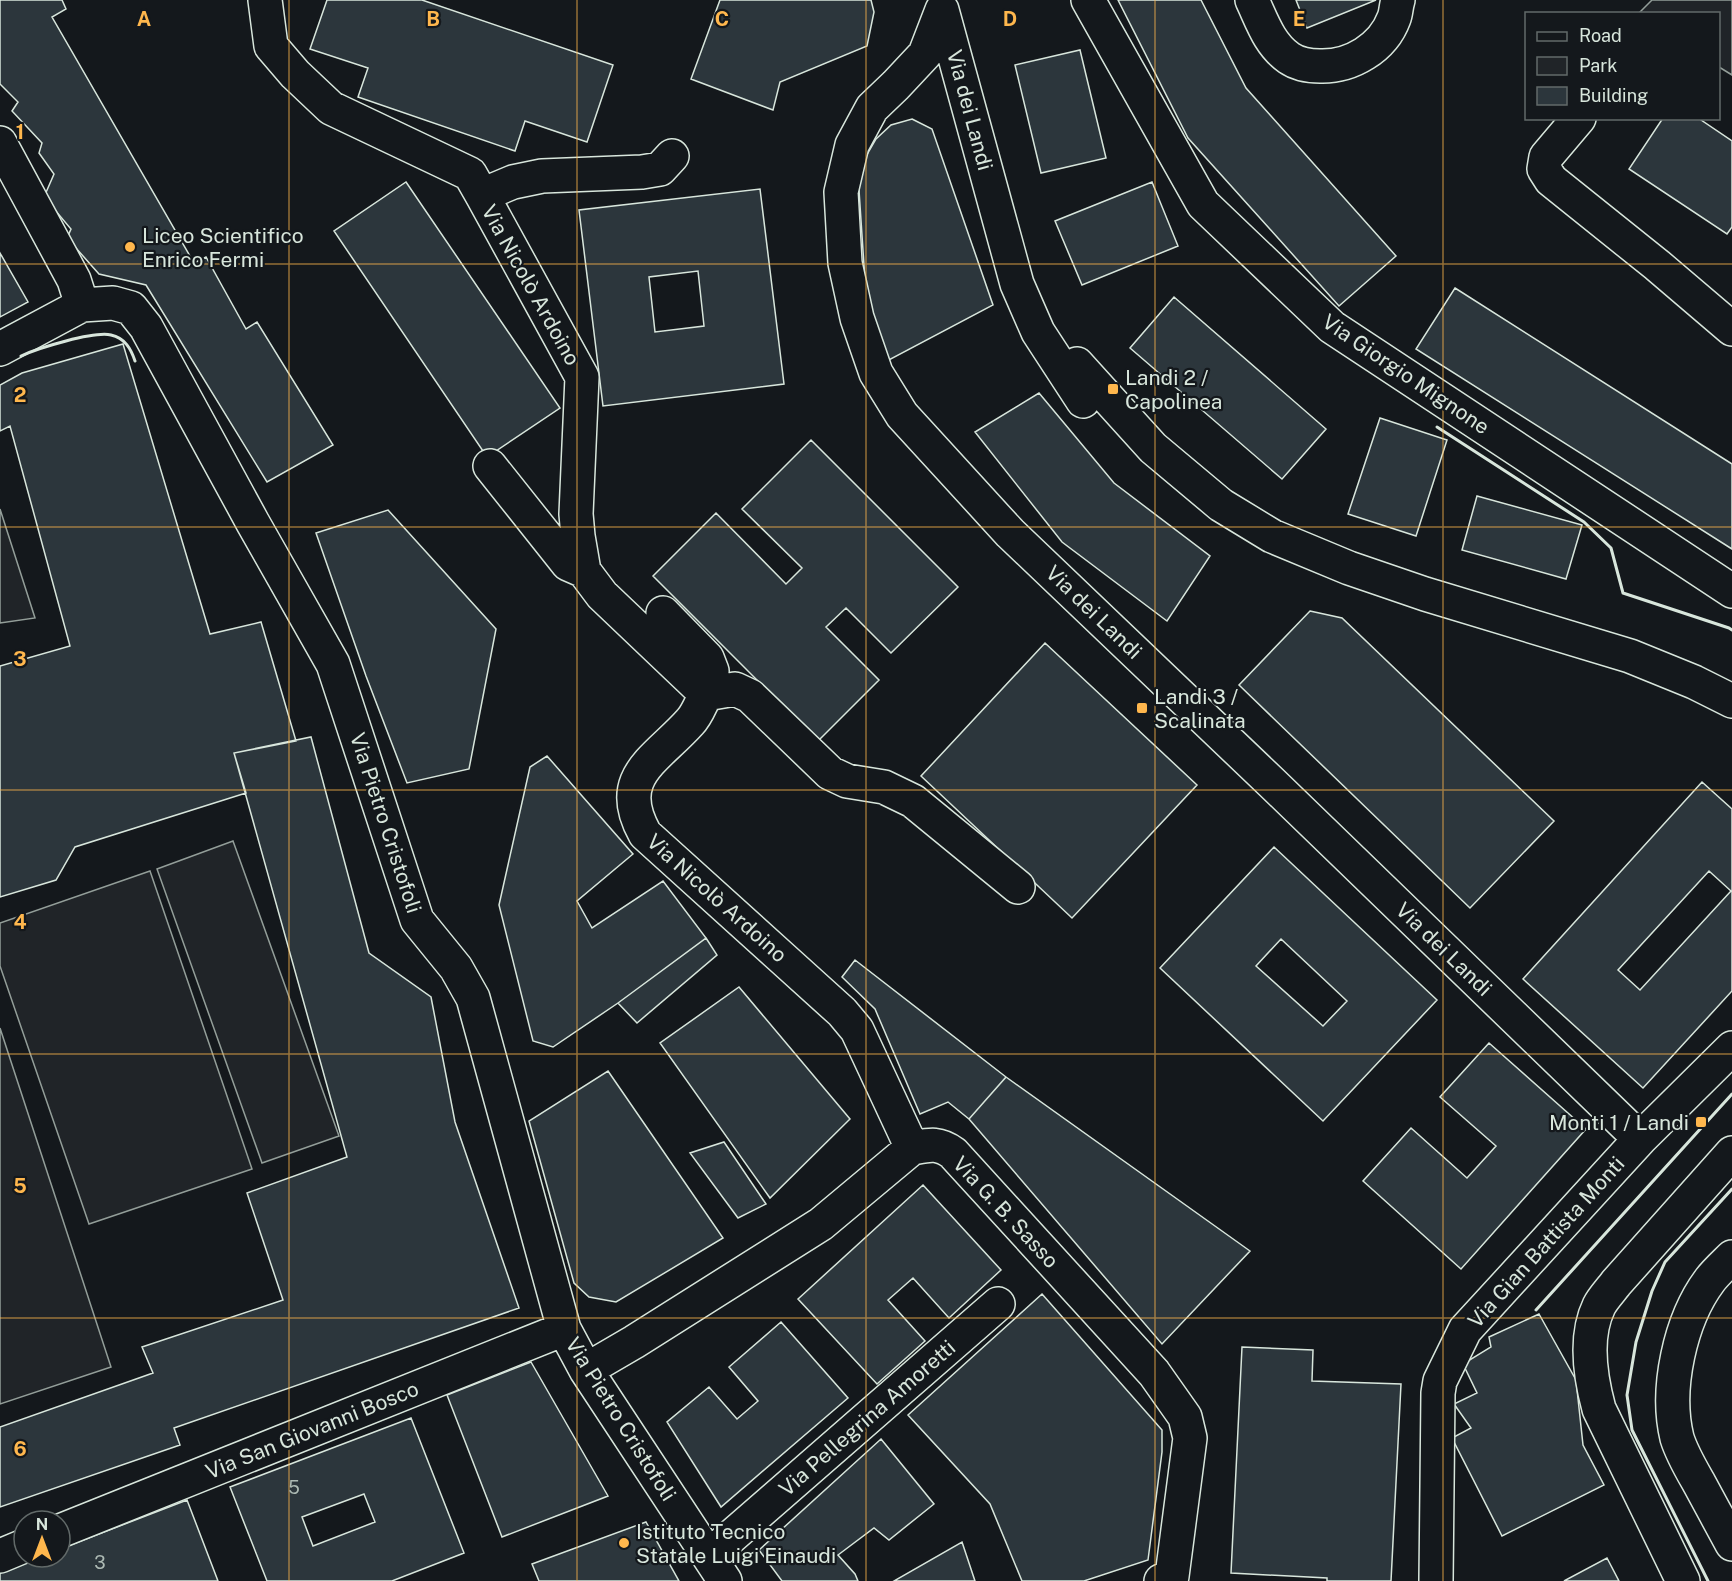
<svg xmlns="http://www.w3.org/2000/svg" width="1732" height="1581" font-family="'Public Sans',sans-serif">
  <rect width="100%" height="100%" fill="#14181c"/>
  <!-- green -->
  <path fill="#202428" stroke="#939e99" stroke-width="1.5" d="M 1652,0 L 1732,0 L 1732,75 L 1719,67 L 1718,14 L 1639,13 Z
    M 0,509 L 35,618 L 0,623 Z
    M 233,841 L 339,1136 L 262,1163 L 157,869 Z
    M 150,871 L 252,1169 L 89,1224 L 0,966 L 0,923 Z
    M 0,1028 L 111,1367 L 0,1404 Z"/>
  <!-- building -->
  <path fill="#2c363c" stroke="#d8e6dc" stroke-width="1.5" fill-rule="evenodd" d="M 0,0 L 62,0 L 66,9 L 52,17 L 194,263 L 206,257 L 246,329 L 257,322 L 333,445 L 267,482 L 146,285 L 99,274 L 67,238 L 71,229 L 44,197 L 54,174 L 39,153 L 42,143 L 12,111 L 18,102 L 0,84 Z
    M 327,0 L 422,0 L 613,65 L 587,142 L 525,121 L 515,151 L 358,97 L 368,68 L 310,49 Z
    M 720,0 L 871,0 L 874,12 L 867,46 L 780,82 L 773,110 L 691,79 Z
    M 1118,0 L 1201,0 L 1246,88 L 1396,256 L 1339,306 L 1188,138 Z
    M 1296,0 L 1376,0 L 1307,28 Z
    M 1080,50 L 1106,158 L 1041,173 L 1015,65 Z
    M 1663,118 L 1698,118 L 1732,141 L 1732,227 L 1727,234 L 1629,169 Z
    M 912,119 L 932,129 L 993,305 L 887,361 L 867,311 L 859,190 L 861,165 L 876,139 L 891,125 Z
    M 406,182 L 560,408 L 487,457 L 334,231 Z
    M 1152,182 L 1178,246 L 1082,285 L 1055,221 Z
    M 760,189 L 784,384 L 603,406 L 579,210 ZM 698,271 L 704,326 L 655,332 L 649,277 Z
    M 0,253 L 28,302 L 0,317 Z
    M 1455,288 L 1732,464 L 1732,549 L 1416,349 Z
    M 1174,297 L 1326,429 L 1282,479 L 1130,348 Z
    M 123,344 L 210,634 L 261,622 L 296,741 L 234,753 L 246,793 L 75,847 L 56,880 L 0,897 L 0,666 L 70,646 L 10,426 L 0,431 L 0,385 L 22,373 Z
    M 1039,393 L 1114,483 L 1210,556 L 1167,621 L 1062,542 L 975,432 Z
    M 1380,418 L 1447,440 L 1416,536 L 1348,514 Z
    M 811,440 L 958,587 L 891,653 L 846,608 L 826,627 L 879,680 L 818,741 L 653,576 L 716,513 L 786,584 L 802,568 L 742,509 Z
    M 1477,496 L 1582,525 L 1566,579 L 1462,550 Z
    M 388,510 L 496,629 L 469,769 L 407,783 L 366,676 L 316,533 Z
    M 1310,611 L 1342,618 L 1554,821 L 1470,908 L 1239,685 Z
    M 1045,643 L 1197,785 L 1072,918 L 921,776 Z
    M 311,737 L 369,953 L 431,997 L 455,1122 L 519,1308 L 174,1428 L 180,1445 L 0,1507 L 0,1427 L 153,1373 L 142,1347 L 283,1300 L 247,1193 L 347,1157 L 234,753 Z
    M 547,756 L 633,854 L 577,901 L 592,928 L 663,881 L 706,938 L 618,1003 L 553,1047 L 533,1041 L 499,905 L 530,767 Z
    M 1702,782 L 1732,809 L 1732,991 L 1643,1088 L 1523,979 ZM 1709,871 L 1731,891 L 1640,990 L 1618,970 Z
    M 1274,847 L 1437,1000 L 1323,1121 L 1160,968 ZM 1281,939 L 1347,1001 L 1323,1026 L 1256,966 Z
    M 706,938 L 717,955 L 637,1023 L 618,1003 Z
    M 855,960 L 1006,1077 L 969,1119 L 948,1102 L 920,1114 L 875,1009 L 842,977 Z
    M 739,987 L 850,1119 L 770,1198 L 660,1043 Z
    M 1489,1043 L 1586,1129 L 1461,1269 L 1363,1181 L 1411,1128 L 1467,1178 L 1496,1146 L 1440,1097 Z
    M 608,1071 L 723,1238 L 616,1302 L 589,1297 L 574,1283 L 529,1121 Z
    M 1006,1077 L 1250,1251 L 1162,1344 L 969,1119 Z
    M 724,1142 L 766,1204 L 738,1218 L 690,1153 Z
    M 923,1185 L 1001,1270 L 949,1318 L 913,1278 L 888,1300 L 925,1341 L 877,1384 L 798,1299 Z
    M 1042,1294 L 1162,1430 L 1162,1452 L 1148,1560 L 1084,1581 L 1022,1581 L 990,1504 L 908,1415 Z
    M 1539,1314 L 1576,1380 L 1583,1445 L 1604,1485 L 1502,1536 L 1452,1438 L 1471,1428 L 1454,1404 L 1477,1393 L 1463,1364 L 1491,1347 L 1489,1337 Z
    M 781,1322 L 848,1398 L 721,1507 L 667,1422 L 709,1387 L 737,1419 L 758,1401 L 729,1367 Z
    M 1242,1347 L 1313,1350 L 1312,1381 L 1401,1384 L 1391,1581 L 1327,1581 L 1327,1578 L 1231,1573 Z
    M 531,1362 L 608,1496 L 502,1537 L 447,1395 Z
    M 411,1418 L 464,1553 L 392,1581 L 267,1581 L 230,1487 ZM 364,1494 L 375,1522 L 313,1546 L 302,1517 Z
    M 881,1439 L 934,1504 L 889,1540 L 874,1528 L 838,1555 L 855,1574 L 858,1581 L 782,1581 L 759,1550 Z
    M 187,1500 L 218,1581 L 0,1581 L 0,1573 L 40,1557 L 60,1557 L 60,1549 Z
    M 646,1522 L 679,1581 L 539,1581 L 532,1564 Z
    M 962,1542 L 975,1581 L 894,1581 Z
    M 1607,1558 L 1619,1581 L 1564,1581 Z"/>
  <g fill="none" stroke-linecap="round" stroke-linejoin="round">
    <defs>
      <path id="minor" d="M 265,0 L 271,46 L 295,74 L 331,108 L 470,174 L 482,195 L 582,377 L 576,514 L 578,536 L 584,571 L 602,595 L 706,694 C 701,703 697,715 690,722 C 656,760 613,777 645,834 L 780,956 L 842,1012 L 857,1030 L 912,1148
        M 1088,0 L 1203,204 L 1332,327 L 1732,591
        M 1252,0 C 1262,21 1269,44 1289,58 C 1299,65 1310,66 1320,66 C 1351,67 1383,48 1394,18 C 1396,13 1396,6 1398,0
        M 1579,118 L 1546,157 L 1544,169 L 1551,180 L 1657,265 L 1732,329
        M 0,143 L 74,280 L 82,305
        M 482,195 L 513,182 L 542,176 L 642,172 L 660,169 L 672,156
        M 0,349 L 82,305 L 113,303 L 131,308 L 146,327 L 253,523 L 333,664 L 417,920 L 456,968 L 473,998 L 564,1329 L 586,1370 L 725,1581
        M 1077,364 L 1153,448 L 1221,505 L 1272,536 L 1349,568 L 1425,594 L 1630,656 L 1694,682 L 1732,701
        M 1083,401 L 1038,332 L 1017,284 L 942,10 L 925,54 L 896,85 L 872,108 L 852,145 L 841,192 L 845,263 L 857,318 L 876,373 L 902,415 L 1010,533 L 1272,783 L 1640,1139
        M 490,466 L 568,564 L 584,571
        M 663,613 L 707,658 L 712,671 L 706,694 L 735,689 L 750,696 L 830,773 L 847,781 L 884,787 L 913,801 L 1018,887
        M 1732,1257 C 1725,1264 1716,1272 1710,1280 C 1680,1320 1665,1389 1677,1438 C 1682,1454 1691,1469 1699,1483 C 1710,1503 1721,1524 1732,1544
        M 586,1370 L 634,1342 L 821,1224 L 912,1148 C 929,1145 938,1142 953,1153 L 1154,1373 L 1185,1417 L 1190,1438 L 1172,1576 L 1161,1581
        M 60,1531 L 564,1329
        M 0,1556 L 24,1546
        M 709,1556 L 998,1304
        M 1436,1581 L 1438,1393 L 1440,1381 L 1465,1330 L 1640,1139 L 1732,1048
        M 1683,1581 L 1599,1409 C 1590,1376 1584,1337 1599,1306 C 1603,1298 1611,1290 1616,1283 L 1732,1153"/>
    </defs>
    <!-- minor casing -->
    <use href="#minor" stroke="#d8e6dc" stroke-width="36"/>
    <!-- minor -->
    <use href="#minor" stroke="#14181c" stroke-width="33"/>
    <!-- wall -->
    <path stroke="#d8e6dc" stroke-width="3" d="M 21,356 C 38,348 94,331 111,335 C 125,338 131,349 135,361
      M 1437,427 L 1584,522 L 1611,548 L 1623,593 L 1729,628 L 1732,630
      M 1536,1310 L 1732,1094
      M 1708,1581 L 1632,1430 L 1627,1395 L 1636,1342 L 1652,1291 L 1665,1262 L 1732,1189"/>
  </g>
  <!-- grid -->
  <path fill="none" stroke="#ffb74d" stroke-width="1.5" stroke-opacity="0.55" d="M 289,0 L 289,1581M 577,0 L 577,1581M 866,0 L 866,1581M 1155,0 L 1155,1581M 1443,0 L 1443,1581M 0,264 L 1732,264M 0,527 L 1732,527M 0,790 L 1732,790M 0,1054 L 1732,1054M 0,1318 L 1732,1318"/>
  <!-- markers -->
  <g fill="#ffb74d" stroke="#14181c" stroke-width="2">
    <circle cx="130" cy="247" r="6"/>
    <rect x="1107" y="383" width="12" height="12" rx="3"/>
    <rect x="1136" y="702" width="12" height="12" rx="3"/>
    <rect x="1695" y="1116" width="12" height="12" rx="3"/>
    <circle cx="624" cy="1543" r="6"/>
  </g>
  <g text-anchor="middle" dominant-baseline="central" stroke-width="4.5" stroke-linejoin="round" paint-order="stroke">
    <!-- number labels -->
    <g font-size="18" fill="#adbab4">
      <text x="294" y="1487">5</text>
      <text x="100" y="1562">3</text>
    </g>
    <!-- street labels -->
    <g font-size="21" fill="#d8e6dc" stroke="#14181c">
      <text transform="translate(970 110) rotate(75)">Via dei Landi</text>
      <text transform="translate(531 285) rotate(61)">Via Nicolò Ardoino</text>
      <text transform="translate(1406 374) rotate(34)">Via Giorgio Mignone</text>
      <text transform="translate(1094 612) rotate(44)">Via dei Landi</text>
      <text transform="translate(386 823) rotate(72)">Via Pietro Cristofoli</text>
      <text transform="translate(717 898) rotate(42)">Via Nicolò Ardoino</text>
      <text transform="translate(1444 949) rotate(44)">Via dei Landi</text>
      <text transform="translate(1006 1212) rotate(47)">Via G. B. Sasso</text>
      <text transform="translate(1546 1242) rotate(-48)">Via Gian Battista Monti</text>
      <text transform="translate(867 1418) rotate(-41)">Via Pellegrina Amoretti</text>
      <text transform="translate(621 1419) rotate(58)">Via Pietro Cristofoli</text>
      <text transform="translate(312 1430) rotate(-22)">Via San Giovanni Bosco</text>
    </g>
    <!-- poi labels -->
    <g font-size="21" fill="#d8e6dc" stroke="#14181c" text-anchor="start">
      <text x="142" y="235">Liceo Scientifico<tspan x="142" dy="24">Enrico Fermi</tspan></text>
      <text x="1125" y="377">Landi 2 /<tspan x="1125" dy="24">Capolinea</tspan></text>
      <text x="1154" y="696">Landi 3 /<tspan x="1154" dy="24">Scalinata</tspan></text>
      <text x="1689" y="1122" text-anchor="end">Monti 1 / Landi</text>
      <text x="636" y="1531">Istituto Tecnico<tspan x="636" dy="24">Statale Luigi Einaudi</tspan></text>
    </g>
  </g>
  <g font-size="20" text-anchor="middle" font-weight="bold" fill="#ffb74d" stroke="#14181c" stroke-width="4.5" stroke-linejoin="round" paint-order="stroke">
    <text x="144" y="26">A</text>
    <text x="433" y="26">B</text>
    <text x="722" y="26">C</text>
    <text x="1010" y="26">D</text>
    <text x="1299" y="26">E</text>
    <text x="20" y="139">1</text>
    <text x="20" y="402">2</text>
    <text x="20" y="666">3</text>
    <text x="20" y="929">4</text>
    <text x="20" y="1193">5</text>
    <text x="20" y="1456">6</text>
  </g>
  <!-- legend -->
  <rect x="1525" y="12" width="195" height="108" fill="#14181c" stroke="#626a69" stroke-width="1.5"/>
  <rect x="1537" y="32" width="30" height="9" fill="#14181c" stroke="#626a69" stroke-width="1.5"/>
  <text x="1579" y="42" font-size="18" fill="#d8e6dc">Road</text>
  <rect x="1537" y="57" width="30" height="18" fill="#202428" stroke="#626a69" stroke-width="1.5"/>
  <text x="1579" y="72" font-size="18" fill="#d8e6dc">Park</text>
  <rect x="1537" y="87" width="30" height="18" fill="#2c363c" stroke="#626a69" stroke-width="1.5"/>
  <text x="1579" y="102" font-size="18" fill="#d8e6dc">Building</text>
  <!-- north arrow -->
  <g transform="translate(42 1539)"><circle r="28" fill="#14181c" stroke="#626a69" stroke-width="1.5"/>
  <path d="M0-4.5L10 22L0 15L-10 22Z" fill="#ffb74d"/>
  <text y="-9" font-size="16" font-weight="bold" text-anchor="middle" fill="#d8e6dc">N</text>
  </g>
</svg>
